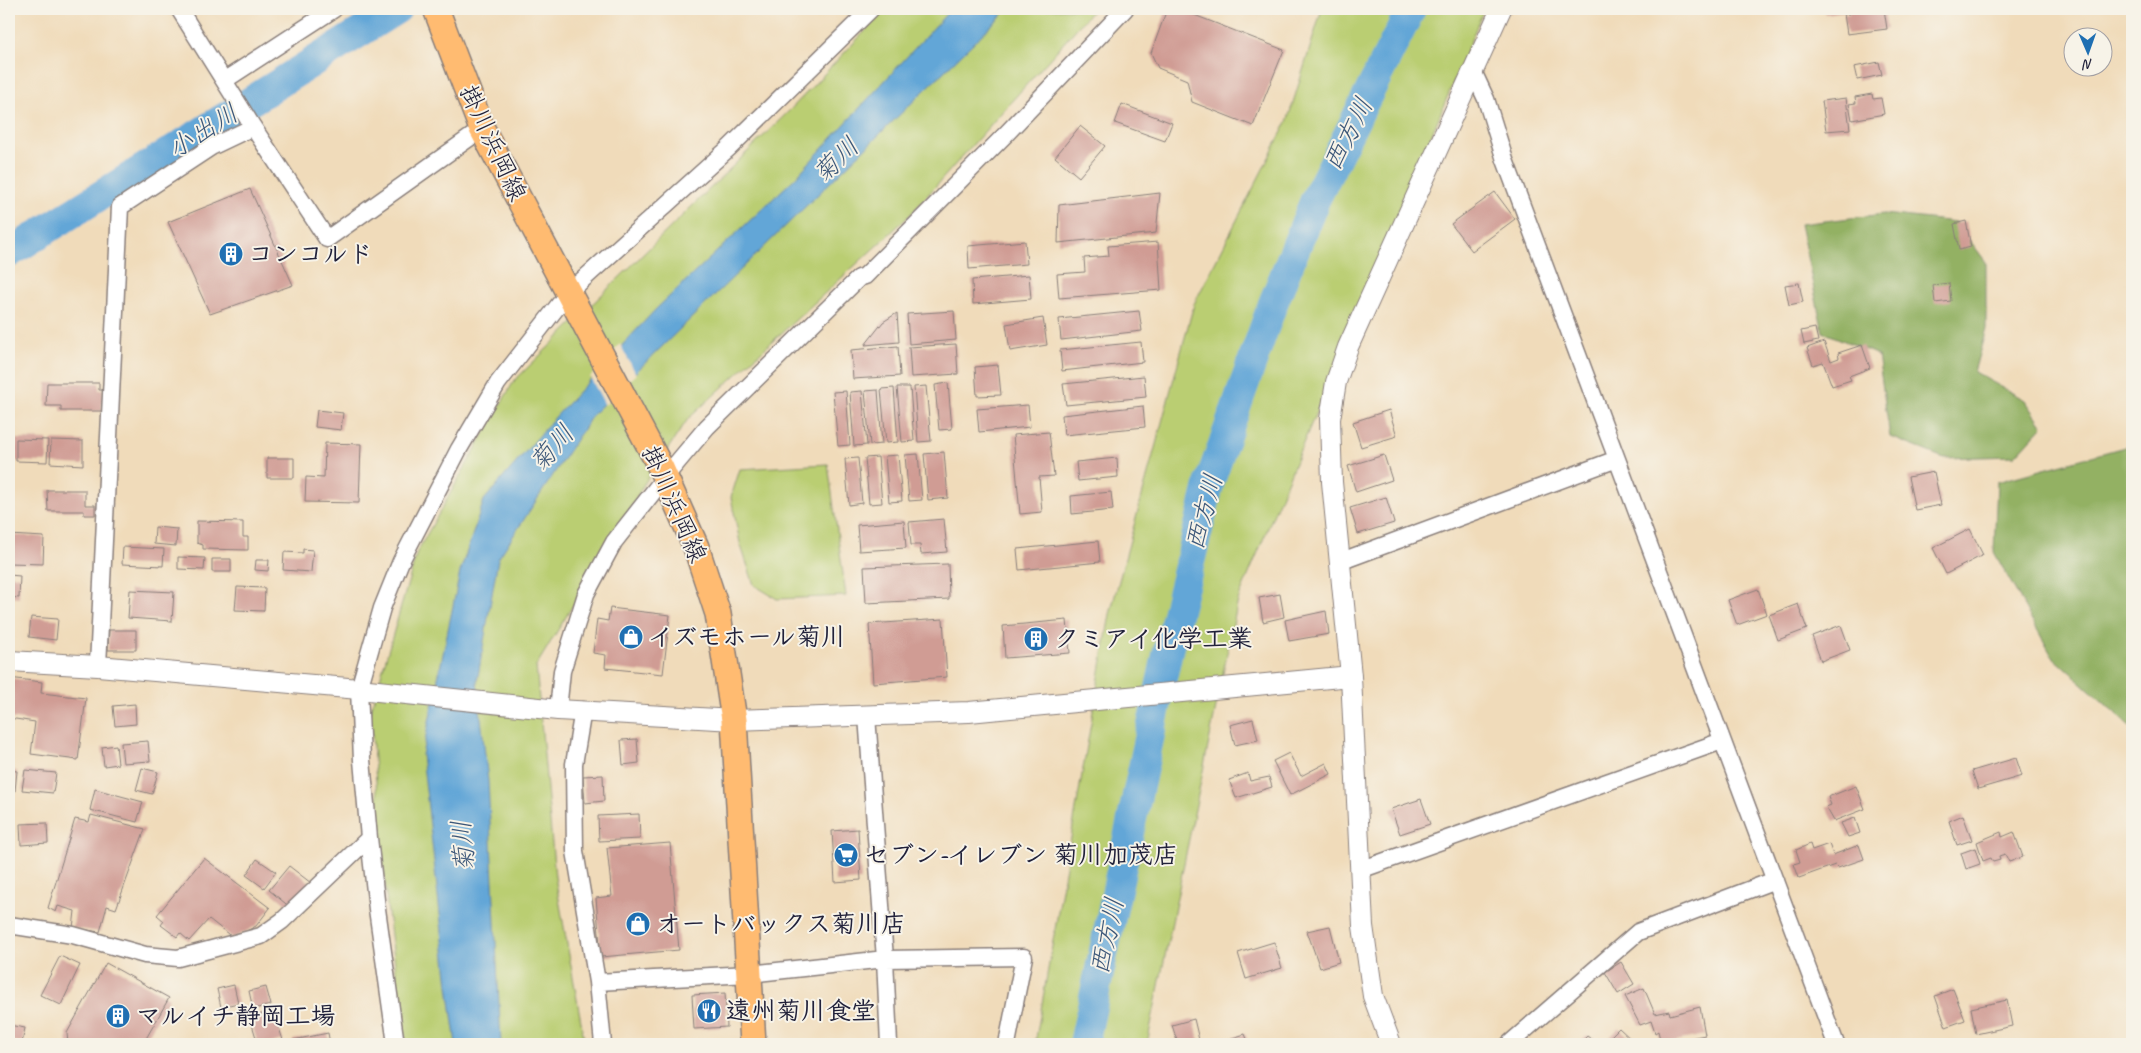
<svg xmlns="http://www.w3.org/2000/svg" width="2141" height="1053" font-family="Caveat,'Klee One',sans-serif">
  <rect width="100%" height="100%" fill="#f7f3e8"/>
  <filter id="ink" filterUnits="userSpaceOnUse"><feTurbulence type="fractalNoise" baseFrequency=".02" numOctaves="2"/><feDisplacementMap in="SourceGraphic" scale="10" xChannelSelector="R" yChannelSelector="G"/><feConvolveMatrix kernelMatrix="1 2 1 2 8 2 1 2 1" color-interpolation-filters="sRGB"/></filter>
  <filter id="wash" filterUnits="userSpaceOnUse"><feTurbulence type="fractalNoise" baseFrequency=".0096" numOctaves="4" result="noise"/><feDisplacementMap in="SourceGraphic" scale="20" xChannelSelector="R" yChannelSelector="G"/><feGaussianBlur stdDeviation="1.12" result="paint"/><feColorMatrix in="noise" values="0 0 0 0 0 0 0 0 0 0 0 0 0 0 0 0 0 1.4 0 .05"/><feComposite in="paint" operator="in"/></filter>
  <g filter="url(#wash)">
    <rect width="100%" height="100%" fill="#f0dbba"/>
    <!-- green -->
    <path fill="#bace72" stroke="#6e7856" d="M 886,9 L 1094,9 L 910,215 L 688,419 L 644,484 L 614,538 L 536,666 L 555,877 L 585,1044 L 406,1044 L 387,906 L 370,713 L 417,552 L 514,381 L 791,109 Z
      M 1322,9 L 1484,9 L 1238,600 L 1147,1044 L 1035,1044 L 1110,614 L 1194,304 L 1287,122 Z
      M 828,464 L 846,596 L 777,599 L 754,585 L 740,543 L 731,497 L 740,469 Z"/>
    <!-- forest -->
    <path fill="#93b164" stroke="#5a6a50" d="M 1884,214 L 1956,222 L 1986,262 L 1986,329 L 1974,372 L 2025,400 L 2043,426 L 2015,456 L 1944,458 L 1890,437 L 1878,355 L 1823,332 L 1800,224 Z
      M 2132,445 L 2132,728 L 2052,656 L 1994,552 L 1997,482 Z"/>
    <!-- water -->
    <path fill="#62a6d7" stroke="#426489" d="M 951,9 L 1008,9 L 593,414 L 498,559 L 477,682 L 488,781 L 501,1044 L 456,1044 L 449,994 L 422,755 L 460,572 L 484,500 L 558,414 L 656,309 L 795,178 Z"/>
    <!-- pier -->
    <path fill="#f0dbba" d="M 620,344 L 636,374 L 605,405 L 590,377 Z"/>
    <g fill="none" stroke-linecap="round" stroke-linejoin="round">
      <!-- river -->
      <path stroke="#62a6d7" stroke-width="30" d="M 9,253 L 397,9
        M 1084,1044 L 1167,655 L 1210,481 L 1272,306 L 1315,200 L 1411,9"/>
    </g>
    <g id="blocks">
      <!-- building -->
      <path fill="#d09c94" d="M 1167,9 L 1179,9 L 1284,50 L 1253,126 L 1192,102 L 1187,80 L 1158,68 L 1151,53 Z
        M 1824,9 L 1846,9 L 1846,11 L 1825,14 Z
        M 1849,9 L 1884,9 L 1887,29 L 1847,34 L 1844,14 L 1849,14 Z
        M 1879,62 L 1882,75 L 1857,80 L 1854,67 Z
        M 1872,94 L 1873,99 L 1881,98 L 1884,114 L 1852,120 L 1849,104 L 1856,103 L 1855,97 Z
        M 1846,98 L 1850,129 L 1826,131 L 1822,101 Z
        M 1122,104 L 1172,123 L 1165,141 L 1115,123 Z
        M 1080,126 L 1105,146 L 1079,177 L 1055,157 Z
        M 250,189 L 293,285 L 210,314 L 168,222 Z
        M 1495,192 L 1515,219 L 1472,251 L 1451,224 Z
        M 1160,193 L 1156,233 L 1058,243 L 1059,205 Z
        M 1966,221 L 1971,247 L 1959,250 L 1954,224 Z
        M 1025,241 L 1027,264 L 969,269 L 968,246 Z
        M 1158,242 L 1161,290 L 1059,298 L 1057,274 L 1085,272 L 1084,258 L 1109,256 L 1108,246 Z
        M 1029,275 L 1031,299 L 973,304 L 972,280 Z
        M 1799,283 L 1803,302 L 1789,305 L 1785,285 Z
        M 1949,283 L 1951,301 L 1935,303 L 1933,285 Z
        M 9,298 L 13,298 L 11,351 L 9,351 Z
        M 954,311 L 956,340 L 909,344 L 907,314 Z
        M 1139,311 L 1142,331 L 1061,340 L 1059,319 Z
        M 897,313 L 899,342 L 865,345 L 883,322 Z
        M 1043,318 L 1047,345 L 1010,351 L 1006,324 Z
        M 1815,328 L 1818,341 L 1804,344 L 1801,331 Z
        M 1141,342 L 1143,362 L 1062,371 L 1060,350 Z
        M 1824,342 L 1831,361 L 1839,358 L 1838,353 L 1862,345 L 1870,368 L 1849,376 L 1851,380 L 1832,386 L 1823,362 L 1813,365 L 1807,348 Z
        M 956,344 L 958,374 L 911,377 L 909,347 Z
        M 898,346 L 900,376 L 853,379 L 851,350 Z
        M 998,365 L 1001,395 L 977,396 L 975,367 Z
        M 1144,376 L 1146,397 L 1066,405 L 1063,384 Z
        M 47,383 L 99,383 L 99,390 L 103,390 L 102,411 L 61,411 L 61,406 L 46,406 Z
        M 948,383 L 952,429 L 939,430 L 935,385 Z
        M 926,386 L 931,441 L 918,442 L 914,387 Z
        M 897,387 L 910,387 L 914,441 L 902,442 Z
        M 894,388 L 898,442 L 886,443 L 881,389 Z
        M 878,390 L 882,444 L 870,445 L 865,391 Z
        M 846,391 L 850,445 L 838,446 L 833,392 Z
        M 862,391 L 867,445 L 854,446 L 850,392 Z
        M 1028,405 L 1030,427 L 979,432 L 977,409 Z
        M 1143,406 L 1145,427 L 1064,435 L 1062,415 Z
        M 317,410 L 343,413 L 341,430 L 315,427 Z
        M 1389,410 L 1397,436 L 1361,447 L 1353,422 Z
        M 1049,432 L 1054,476 L 1039,477 L 1042,512 L 1020,514 L 1013,435 Z
        M 16,439 L 48,440 L 47,462 L 16,461 Z
        M 51,440 L 83,441 L 83,465 L 50,463 Z
        M 325,443 L 361,444 L 359,503 L 305,502 L 306,477 L 324,478 Z
        M 944,452 L 948,498 L 928,500 L 924,454 Z
        M 918,454 L 922,500 L 909,501 L 905,455 Z
        M 898,455 L 902,501 L 889,502 L 885,456 Z
        M 1384,455 L 1392,480 L 1356,492 L 1348,466 Z
        M 878,457 L 882,503 L 869,504 L 865,458 Z
        M 267,458 L 294,458 L 294,478 L 267,478 Z
        M 858,458 L 862,503 L 849,505 L 845,459 Z
        M 1117,458 L 1118,477 L 1078,481 L 1076,462 Z
        M 1934,472 L 1941,505 L 1915,510 L 1908,477 Z
        M 47,490 L 85,490 L 85,505 L 95,505 L 95,515 L 84,515 L 84,511 L 48,511 Z
        M 1111,492 L 1113,510 L 1072,514 L 1071,496 Z
        M 1386,497 L 1394,523 L 1358,534 L 1350,508 Z
        M 944,519 L 947,552 L 921,554 L 920,545 L 911,545 L 909,522 Z
        M 197,521 L 243,522 L 243,537 L 248,537 L 248,550 L 203,549 L 203,545 L 197,543 Z
        M 904,521 L 906,548 L 859,551 L 857,525 Z
        M 155,527 L 177,529 L 176,546 L 154,544 Z
        M 1970,529 L 1983,555 L 1946,574 L 1933,548 Z
        M 9,535 L 44,537 L 43,564 L 9,563 Z
        M 1098,541 L 1100,562 L 1019,570 L 1017,549 Z
        M 123,547 L 164,549 L 163,566 L 122,564 Z
        M 303,549 L 313,550 L 311,572 L 283,570 L 284,552 L 303,553 Z
        M 178,557 L 205,558 L 204,570 L 178,569 Z
        M 212,559 L 231,559 L 231,572 L 212,572 Z
        M 256,560 L 269,560 L 268,571 L 255,570 Z
        M 948,564 L 949,599 L 866,603 L 864,567 Z
        M 9,575 L 20,576 L 19,598 L 9,597 Z
        M 237,587 L 265,588 L 264,611 L 235,610 Z
        M 1758,589 L 1767,614 L 1737,625 L 1728,600 Z
        M 130,590 L 174,592 L 172,621 L 128,618 Z
        M 1280,594 L 1284,617 L 1263,622 L 1259,598 Z
        M 1798,604 L 1807,629 L 1778,640 L 1769,615 Z
        M 610,608 L 670,615 L 663,674 L 605,668 L 606,655 L 593,653 L 597,619 L 608,621 Z
        M 1326,611 L 1329,634 L 1289,641 L 1285,620 Z
        M 31,617 L 58,619 L 56,640 L 29,637 Z
        M 943,619 L 947,677 L 873,683 L 869,624 Z
        M 1067,620 L 1070,653 L 1005,658 L 1003,626 Z
        M 1841,625 L 1850,650 L 1821,661 L 1812,636 Z
        M 109,630 L 136,630 L 136,650 L 108,650 Z
        M 9,678 L 42,682 L 41,693 L 86,698 L 78,760 L 31,754 L 35,722 L 9,718 Z
        M 135,704 L 136,724 L 115,726 L 113,706 Z
        M 1253,719 L 1258,740 L 1235,745 L 1230,725 Z
        M 637,739 L 639,763 L 623,765 L 621,740 Z
        M 148,741 L 150,761 L 123,763 L 121,743 Z
        M 116,745 L 118,764 L 104,766 L 102,747 Z
        M 1289,753 L 1301,776 L 1326,763 L 1331,774 L 1290,795 L 1273,761 Z
        M 2016,758 L 2022,776 L 1978,789 L 1972,771 Z
        M 142,768 L 158,772 L 152,794 L 136,790 Z
        M 9,770 L 17,771 L 15,791 L 9,791 Z
        M 25,770 L 56,773 L 53,793 L 22,790 Z
        M 1248,773 L 1250,781 L 1269,777 L 1272,787 L 1236,798 L 1229,780 Z
        M 603,775 L 604,801 L 585,803 L 583,776 Z
        M 1856,786 L 1865,809 L 1834,821 L 1826,807 L 1831,805 L 1828,797 Z
        M 95,789 L 143,802 L 137,822 L 90,810 Z
        M 1421,799 L 1430,824 L 1400,834 L 1391,809 Z
        M 639,814 L 640,839 L 599,841 L 598,816 Z
        M 91,815 L 145,829 L 116,909 L 107,906 L 100,932 L 73,928 L 75,911 L 58,906 L 56,912 L 48,908 L 75,819 L 89,822 Z
        M 1963,815 L 1972,840 L 1957,845 L 1949,821 Z
        M 1855,818 L 1860,833 L 1848,837 L 1841,823 Z
        M 47,823 L 48,843 L 21,845 L 20,824 Z
        M 858,829 L 861,880 L 835,882 L 832,831 Z
        M 2001,832 L 2002,837 L 2014,832 L 2023,857 L 2009,862 L 2005,854 L 1999,856 L 2000,860 L 1993,862 L 1991,858 L 1983,861 L 1977,842 Z
        M 670,843 L 679,950 L 601,957 L 596,898 L 612,896 L 607,848 Z
        M 1810,844 L 1812,850 L 1829,844 L 1833,855 L 1859,845 L 1864,859 L 1838,868 L 1835,865 L 1799,878 L 1794,864 L 1800,862 L 1796,850 Z
        M 1975,848 L 1980,864 L 1966,869 L 1961,853 Z
        M 204,858 L 270,908 L 256,926 L 233,938 L 209,919 L 189,941 L 180,933 L 177,937 L 161,925 L 164,921 L 157,915 Z
        M 257,859 L 276,872 L 264,888 L 246,875 Z
        M 289,866 L 311,883 L 291,908 L 269,890 Z
        M 1330,926 L 1339,962 L 1320,968 L 1307,931 Z
        M 1274,942 L 1282,968 L 1246,979 L 1238,953 Z
        M 60,956 L 80,965 L 61,1005 L 40,995 Z
        M 1621,962 L 1634,984 L 1618,994 L 1605,972 Z
        M 106,963 L 169,998 L 143,1044 L 68,1044 L 67,1033 Z
        M 234,985 L 238,1003 L 221,1007 L 217,989 Z
        M 266,987 L 271,1005 L 253,1009 L 249,991 Z
        M 1644,988 L 1655,1014 L 1669,1011 L 1670,1015 L 1700,1007 L 1705,1035 L 1661,1044 L 1658,1031 L 1655,1033 L 1651,1021 L 1640,1025 L 1625,996 Z
        M 1953,989 L 1965,1020 L 1946,1027 L 1935,996 Z
        M 725,993 L 727,1027 L 694,1029 L 692,995 Z
        M 2007,1000 L 2012,1026 L 1976,1034 L 1971,1008 Z
        M 273,1010 L 283,1040 L 269,1044 L 247,1044 L 257,1041 L 250,1018 Z
        M 1194,1019 L 1200,1044 L 1178,1044 L 1172,1025 Z
        M 9,1025 L 25,1028 L 22,1043 L 12,1041 L 11,1044 L 9,1044 Z
        M 1619,1028 L 1633,1041 L 1631,1044 L 1603,1044 Z
        M 328,1033 L 330,1044 L 293,1044 L 293,1040 Z
        M 1245,1034 L 1249,1044 L 1213,1044 Z
        M 1587,1036 L 1598,1044 L 1579,1044 Z"/>
    </g>
  </g>
  <g filter="url(#ink)">
    <use href="#blocks" fill-opacity="0" stroke="#897e7a" stroke-width="1"/>
    <g fill="none" stroke-linecap="round" stroke-linejoin="round">
      <defs>
        <path id="minor" d="M 179,9 L 253,127 L 327,239 L 482,129
          M 1473,71 L 1486,99 L 1505,160 L 1836,1044
          M 225,80 L 334,9
          M 1339,562 L 1617,459
          M 98,666 L 120,207 L 211,147 L 253,127
          M 558,710 L 562,671 L 586,594 L 614,542 L 665,477 L 707,427 L 859,278 L 865,276 L 1005,135 L 1125,9
          M 583,710 L 574,764 L 575,851 L 597,982 L 603,1044
          M 867,716 L 885,959 L 889,1044
          M 1360,870 L 1722,741
          M 9,925 L 73,935 L 145,955 L 178,958 L 261,936 L 282,921 L 369,838
          M 597,982 L 749,974 L 885,959 L 1024,957 L 1007,1044
          M 396,1044 L 377,909 L 369,838 L 362,760 L 359,689 L 382,608 L 401,561 L 459,449 L 498,383 L 568,293 L 729,148 L 871,9
          M 1509,1044 L 1638,932 L 1775,880"/>
        <path id="tertiary" d="M 9,661 L 98,666 L 359,689 L 558,710 L 734,720 L 969,712 L 1351,676
          M 1391,1044 L 1373,996 L 1363,926 L 1351,676 L 1332,482 L 1330,419 L 1336,382 L 1348,347 L 1501,9"/>
        <path id="primary" d="M 436,9 L 482,129 L 661,468 L 696,547 L 718,614 L 734,720 L 753,1044"/>
      </defs>
      <!-- minor casing -->
      <use href="#minor" stroke="#897e7a" stroke-width="19"/>
      <!-- tertiary casing -->
      <use href="#tertiary" stroke="#897e7a" stroke-width="22"/>
      <!-- primary casing -->
      <use href="#primary" stroke="#897e7a" stroke-width="28"/>
      <!-- minor -->
      <use href="#minor" stroke="#fff" stroke-width="16"/>
      <!-- tertiary -->
      <use href="#tertiary" stroke="#fff" stroke-width="20"/>
      <!-- primary -->
      <use href="#primary" stroke="#ffbb71" stroke-width="25"/>
    </g>
  </g>
  <!-- icons -->
  <defs>
    <symbol id="building-disc" viewBox="-11 -11 22 22"><circle r="9.5" fill="#1f6fb2" stroke="#f7f3e8"/><path d="M-4-6H4V6H1V3H-1V6H-4ZM-2.5-4.3h1.7v1.8h-1.7ZM.8-4.3h1.7v1.8H.8ZM-2.5-1h1.7V.8h-1.7ZM.8-1h1.7V.8H.8Z" fill="#fff"/></symbol>
    <symbol id="shop-disc" viewBox="-11 -11 22 22"><circle r="9.5" fill="#1f6fb2" stroke="#f7f3e8"/><path d="M-5-2.5h2.3a2.7 3.5 0 0 1 5.4 0H5L5.5 6h-11ZM-1.5-2.5h3a1.5 2.3 0 0 0-3 0Z" fill="#fff"/></symbol>
    <symbol id="supermarket-disc" viewBox="-11 -11 22 22"><circle r="9.5" fill="#1f6fb2" stroke="#f7f3e8"/><path d="M-6-5.5h2.5l.6 2H6L4.5 2H-2.5L-4.4-4H-6ZM-1.5 3.2a1.3 1.3 0 1 0 .1 0ZM3 3.2a1.3 1.3 0 1 0 .1 0Z" fill="#fff"/></symbol>
    <symbol id="restaurant-disc" viewBox="-11 -11 22 22"><circle r="9.5" fill="#1f6fb2" stroke="#f7f3e8"/><path d="M-5-6h1v4h1v-4h1v4h1v-4h1v5L-1.5 .5V6h-2V.5L-5-1ZM5-6V6H3V1.5H1.5Q1.5-4 5-6Z" fill="#fff"/></symbol>
  </defs>
  <g fill-rule="evenodd">
    <use href="#building-disc" x="217" y="240" width="28" height="28"/>
    <use href="#shop-disc" x="617" y="623" width="28" height="28"/>
    <use href="#building-disc" x="1022" y="625" width="28" height="28"/>
    <use href="#supermarket-disc" x="832" y="841" width="28" height="28"/>
    <use href="#shop-disc" x="624" y="910" width="28" height="28"/>
    <use href="#restaurant-disc" x="695" y="997" width="28" height="28"/>
    <use href="#building-disc" x="104" y="1002" width="28" height="28"/>
  </g>
  <g text-anchor="middle" dominant-baseline="central" stroke-width="4" stroke-linejoin="round" paint-order="stroke">
    <!-- street labels -->
    <g font-size="25" fill="#22223b" stroke="#f7f3e8">
      <text transform="translate(493 143) rotate(65)">掛川浜岡線</text>
      <text transform="translate(674 504) rotate(66)">掛川浜岡線</text>
    </g>
    <!-- poi labels -->
    <g font-size="25" font-weight="bold" fill="#22223b" stroke="#f7f3e8" text-anchor="start">
      <text x="248" y="254">コンコルド</text>
      <text x="648" y="637">イズモホール菊川</text>
      <text x="1054" y="639">クミアイ化学工業</text>
      <text x="864" y="855">セブン-イレブン 菊川加茂店</text>
      <text x="656" y="924">オートバックス菊川店</text>
      <text x="726" y="1011">遠州菊川食堂</text>
      <text x="136" y="1016">マルイチ静岡工場</text>
    </g>
    <!-- water labels -->
    <g font-size="26" font-style="italic" fill="#3c5779" stroke="#f7f3e8">
      <text transform="translate(203 131) rotate(-32)">小出川</text>
      <text transform="translate(1348 134) rotate(-63)">西方川</text>
      <text transform="translate(836 160) rotate(-44)">菊川</text>
      <text transform="translate(552 448) rotate(-49)">菊川</text>
      <text transform="translate(1204 512) rotate(-75)">西方川</text>
      <text transform="translate(463 846) rotate(-95)">菊川</text>
      <text transform="translate(1107 936) rotate(-78)">西方川</text>
    </g>
  </g>
  <!-- margin -->
  <rect width="2141" height="1053" fill="none" stroke="#f7f3e8" stroke-width="30"/>
  <!-- north arrow -->
  <g transform="translate(2088 52) rotate(178)"><circle r="24" fill="#f7f3e8" stroke="#a29fa3"/>
  <path d="M0-4L9 19L0 12L-9 19Z" fill="#1f6fb2"/>
  <text y="-8" font-size="14" font-weight="bold" text-anchor="middle" fill="#22223b">N</text>
  </g>
</svg>
